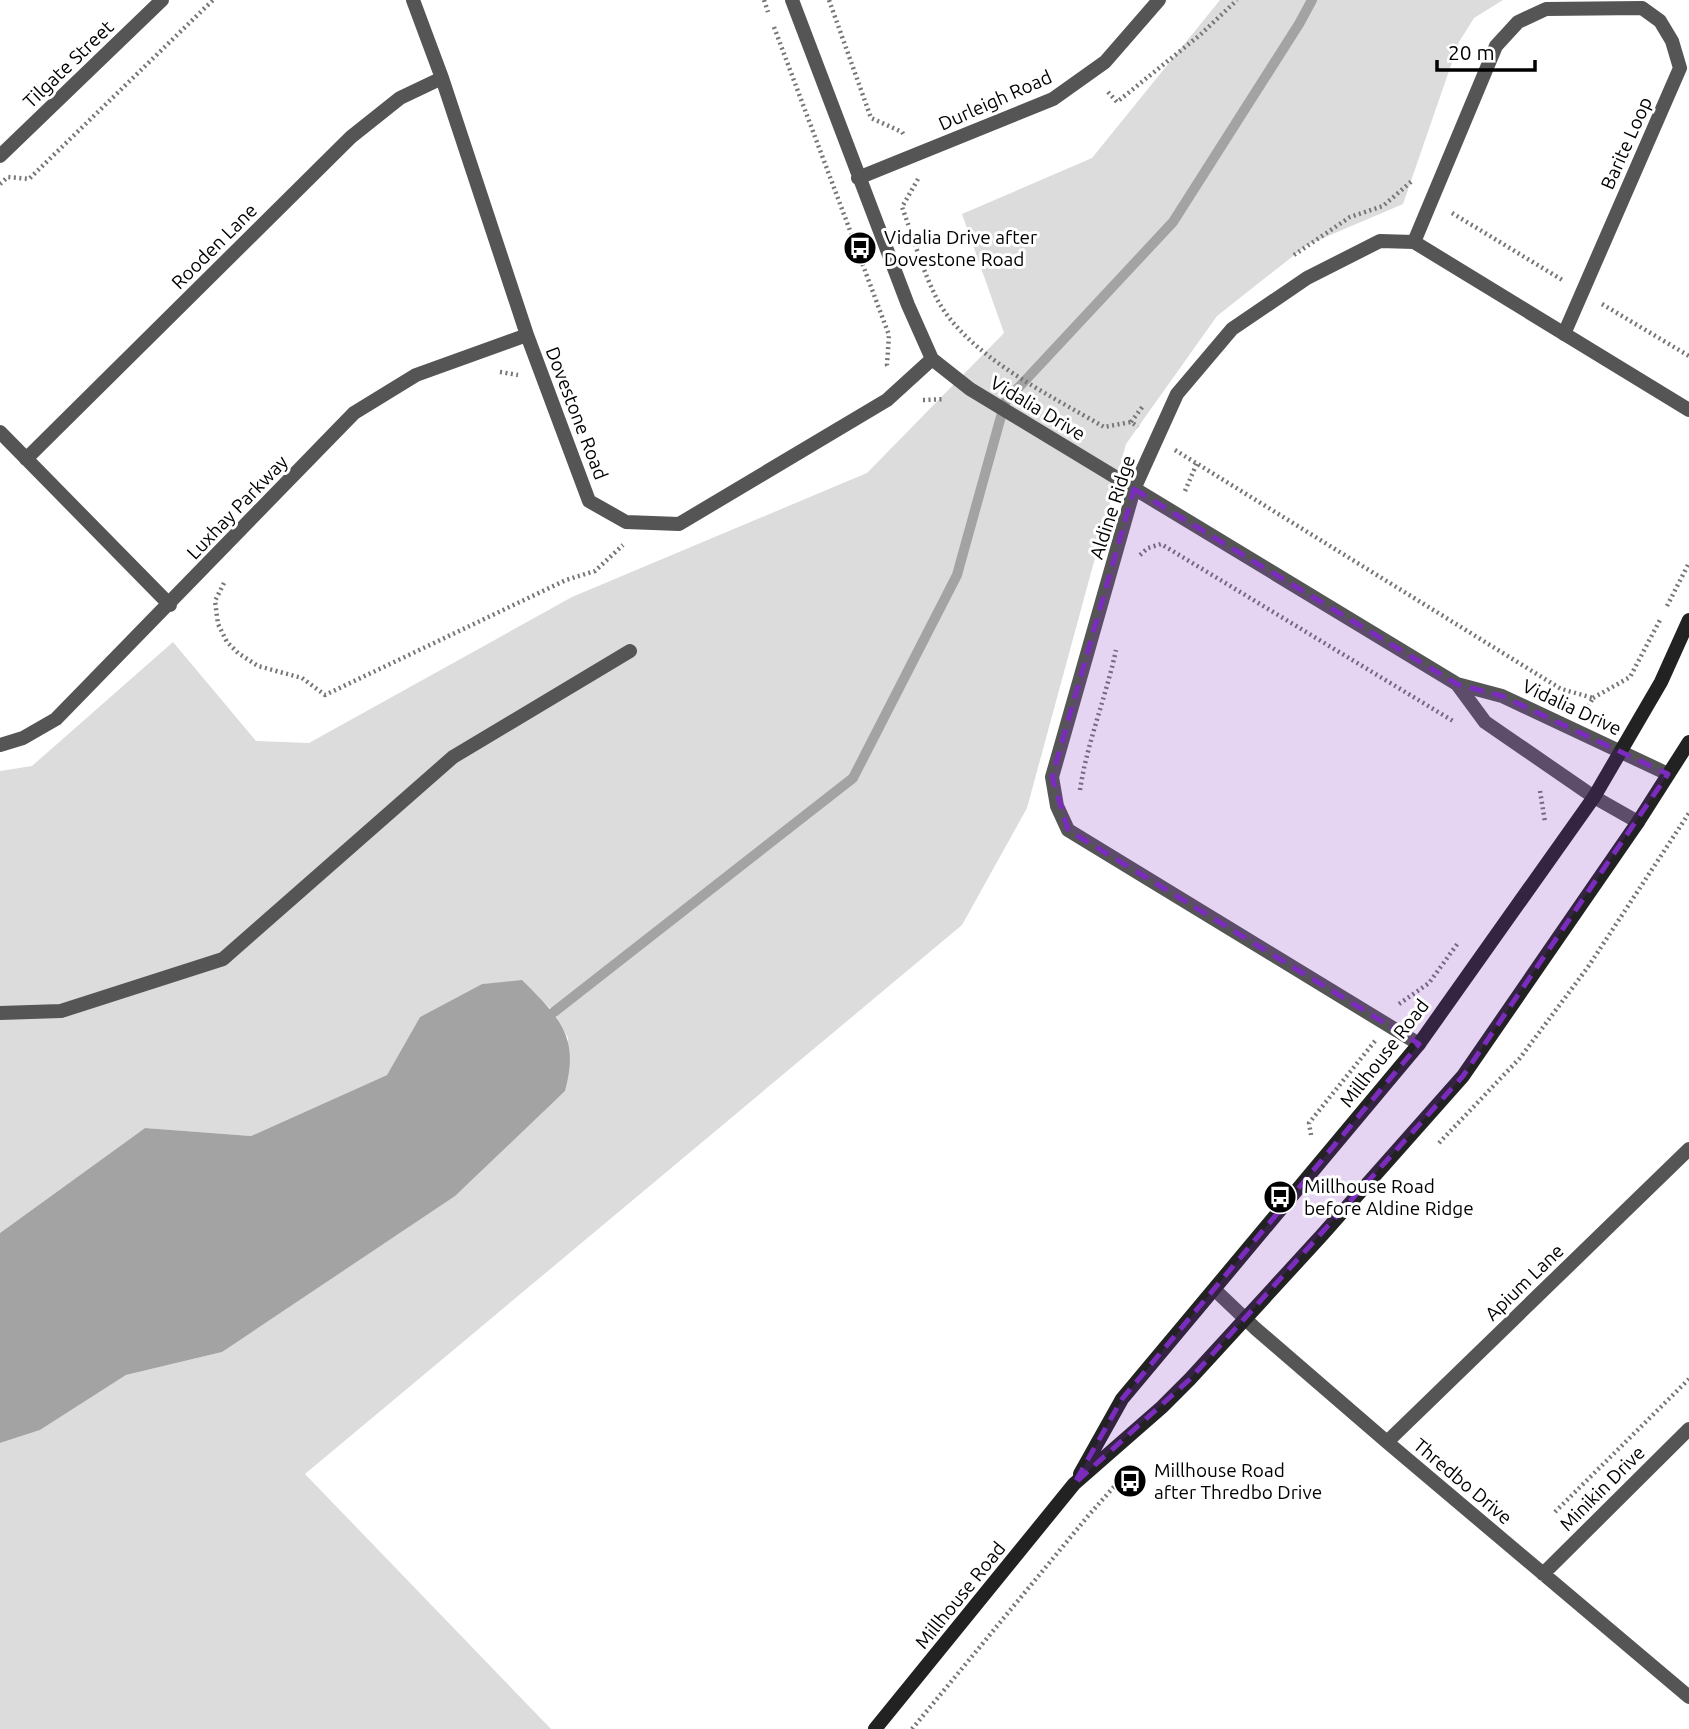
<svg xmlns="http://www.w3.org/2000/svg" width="1689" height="1729" font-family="Ubuntu,sans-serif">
  <rect width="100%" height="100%" fill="#fff"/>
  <!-- green -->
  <path fill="#dcdcdc" d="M 1220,0 L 1503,0 L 1474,18 L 1459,42 L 1403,204 L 1307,245 L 1217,316 L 1126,444 L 1027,808 L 962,925 L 305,1474 L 551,1729 L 0,1729 L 0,1443 L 40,1430 L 126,1375 L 222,1352 L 534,1119 L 565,1091 L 568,1038 L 554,1012 L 522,981 L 482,984 L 420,1017 L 387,1075 L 251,1136 L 145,1128 L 0,1233 L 0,771 L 32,766 L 173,642 L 256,741 L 309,743 L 572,597 L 867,473 L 1004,333 L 962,214 L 1092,158 Z"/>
  <!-- water -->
  <path fill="#a3a3a3" d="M 522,980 C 559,1017 580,1036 565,1091 L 455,1196 L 222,1352 L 126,1375 L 40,1430 L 0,1443 L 0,1233 L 145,1128 L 251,1136 L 387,1075 L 420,1017 L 482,984 Z"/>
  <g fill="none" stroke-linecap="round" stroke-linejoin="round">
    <!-- stream -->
    <path stroke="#a3a3a3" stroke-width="10" d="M 554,1012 L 853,778 L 957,575 L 1005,402 L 1173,222 L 1299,24 L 1312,0"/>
    <!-- path -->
    <path stroke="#777" stroke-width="4.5" stroke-dasharray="2 3.5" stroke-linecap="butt" d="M 764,0 L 768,12
      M 829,0 L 871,118 L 902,132 L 904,135
      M 774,27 L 889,335 L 887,365 L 889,368
      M 1108,92 L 1117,102 L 1200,35 L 1237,0
      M 918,179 L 902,207 C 913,237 922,269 936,297 C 965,355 1050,395 1104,427 L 1131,422 L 1138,427
      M 0,184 L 8,177 L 29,179 L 213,0
      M 1452,213 L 1564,281
      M 1294,255 L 1350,217 L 1383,206 L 1413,180
      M 1602,304 L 1689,356
      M 500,372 L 518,375
      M 923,400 L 945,399
      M 1131,422 L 1143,406
      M 1175,450 L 1561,689 L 1593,698 L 1585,712
      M 1185,491 L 1197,463
      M 1140,555 L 1148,548 L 1161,544 L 1453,721
      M 224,583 L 215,601 L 218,624 L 227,642 L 238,653 L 258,666 L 302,678 L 325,695 L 566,580 L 595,571 L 623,545
      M 1667,606 L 1689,563
      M 1593,698 L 1630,677 L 1660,620
      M 1080,790 C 1087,743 1106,697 1116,650
      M 1540,791 L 1545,822
      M 1399,1004 L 1429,983 L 1458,943
      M 1311,1135 L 1309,1123 L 1375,1041
      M 1439,1143 L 1520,1058 L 1588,967 L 1689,813
      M 1555,1512 L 1689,1379
      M 912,1729 L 1088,1516 L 1127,1472"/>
    <!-- street -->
    <path stroke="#555" stroke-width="14" d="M 413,0 L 442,78 L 527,335 L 589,501 L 626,522 L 679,524 L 887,400 L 932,359
      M 792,0 L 908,305 L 932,359 L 970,389 L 1457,684 L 1502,696 L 1668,774
      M 0,156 L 162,0
      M 858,178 L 1053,99 L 1105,62 L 1159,0
      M 1414,242 L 1496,46 L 1518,22 L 1546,9 L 1642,8 L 1660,21 L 1672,41 L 1680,68 L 1564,334
      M 0,432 L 170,605
      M 26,459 L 351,137 L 400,98 L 442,78
      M 1457,684 L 1485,722 L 1594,797 L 1638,822
      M 0,745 L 23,738 L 56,719 L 354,413 L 416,375 L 527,335
      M 0,1013 L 61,1011 L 223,959 L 453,757 L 630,651
      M 1419,1044 L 1068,830 L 1057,806 L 1052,777 L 1134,489 L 1177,394 L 1232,329 L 1307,278 L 1380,241 L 1414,242 L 1689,410
      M 1215,1290 L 1256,1329 L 1387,1442 L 1689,1697
      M 1387,1442 L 1689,1149
      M 1543,1574 L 1689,1429"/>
    <!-- secondary -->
    <path stroke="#222" stroke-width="14" d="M 1080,1474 L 1122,1399 L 1419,1044 L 1594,797 L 1661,682 L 1689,620
      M 875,1729 L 1074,1484 L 1162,1407 L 1190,1379 L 1322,1235 L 1463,1076 L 1638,822 L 1689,742"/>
  </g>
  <!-- marked area -->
  <path fill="#7b2cbf" fill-opacity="0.2" stroke="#7b2cbf" stroke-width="5" stroke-dasharray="14 9" stroke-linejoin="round" d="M 1134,489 L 1457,684 L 1502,696 L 1668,774 L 1463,1076 L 1190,1379 L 1074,1484 L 1122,1399 L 1419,1044 L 1068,830 L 1052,777 Z"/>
  <!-- icons -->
  <defs>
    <symbol id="bus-disc" viewBox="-11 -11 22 22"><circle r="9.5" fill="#000" stroke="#fff"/><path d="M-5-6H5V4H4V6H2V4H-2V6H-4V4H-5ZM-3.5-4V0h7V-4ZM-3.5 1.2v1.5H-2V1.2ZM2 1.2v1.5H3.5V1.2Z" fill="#fff"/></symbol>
  </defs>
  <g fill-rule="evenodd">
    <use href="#bus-disc" x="841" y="229" width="38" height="38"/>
    <use href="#bus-disc" x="1261" y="1178" width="38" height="38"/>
    <use href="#bus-disc" x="1111" y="1462" width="38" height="38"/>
  </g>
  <g text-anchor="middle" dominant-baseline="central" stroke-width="6" stroke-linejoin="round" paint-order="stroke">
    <!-- street labels -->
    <g font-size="19" fill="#000" stroke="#fff">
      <text transform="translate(68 64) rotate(-44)">Tilgate Street</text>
      <text transform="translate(995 100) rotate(-24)">Durleigh Road</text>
      <text transform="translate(1626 143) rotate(-66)">Barite Loop</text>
      <text transform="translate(214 246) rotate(-45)">Rooden Lane</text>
      <text transform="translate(1038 408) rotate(31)">Vidalia Drive</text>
      <text transform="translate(577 413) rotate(69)">Dovestone Road</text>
      <text transform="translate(237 507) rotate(-46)">Luxhay Parkway</text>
      <text transform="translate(1112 507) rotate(-72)">Aldine Ridge</text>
      <text transform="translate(1572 707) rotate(25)">Vidalia Drive</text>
      <text transform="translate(1384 1053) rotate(-52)">Millhouse Road</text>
      <text transform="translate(1524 1282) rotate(-44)">Apium Lane</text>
      <text transform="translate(1463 1481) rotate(40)">Thredbo Drive</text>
      <text transform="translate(1602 1488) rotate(-45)">Minikin Drive</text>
      <text transform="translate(960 1595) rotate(-51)">Millhouse Road</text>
    </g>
    <!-- poi labels -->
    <g font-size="19" fill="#000" stroke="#fff" text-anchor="start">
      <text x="884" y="237">Vidalia Drive after<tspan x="884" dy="22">Dovestone Road</tspan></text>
      <text x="1304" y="1186">Millhouse Road<tspan x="1304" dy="22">before Aldine Ridge</tspan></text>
      <text x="1154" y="1470">Millhouse Road<tspan x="1154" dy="22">after Thredbo Drive</tspan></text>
    </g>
  </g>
  <!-- scale -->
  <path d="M1437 60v10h98v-10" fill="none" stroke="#000000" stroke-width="3.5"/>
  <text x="1448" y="60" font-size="21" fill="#000000" stroke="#ffffff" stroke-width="5" paint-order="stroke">20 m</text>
</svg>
